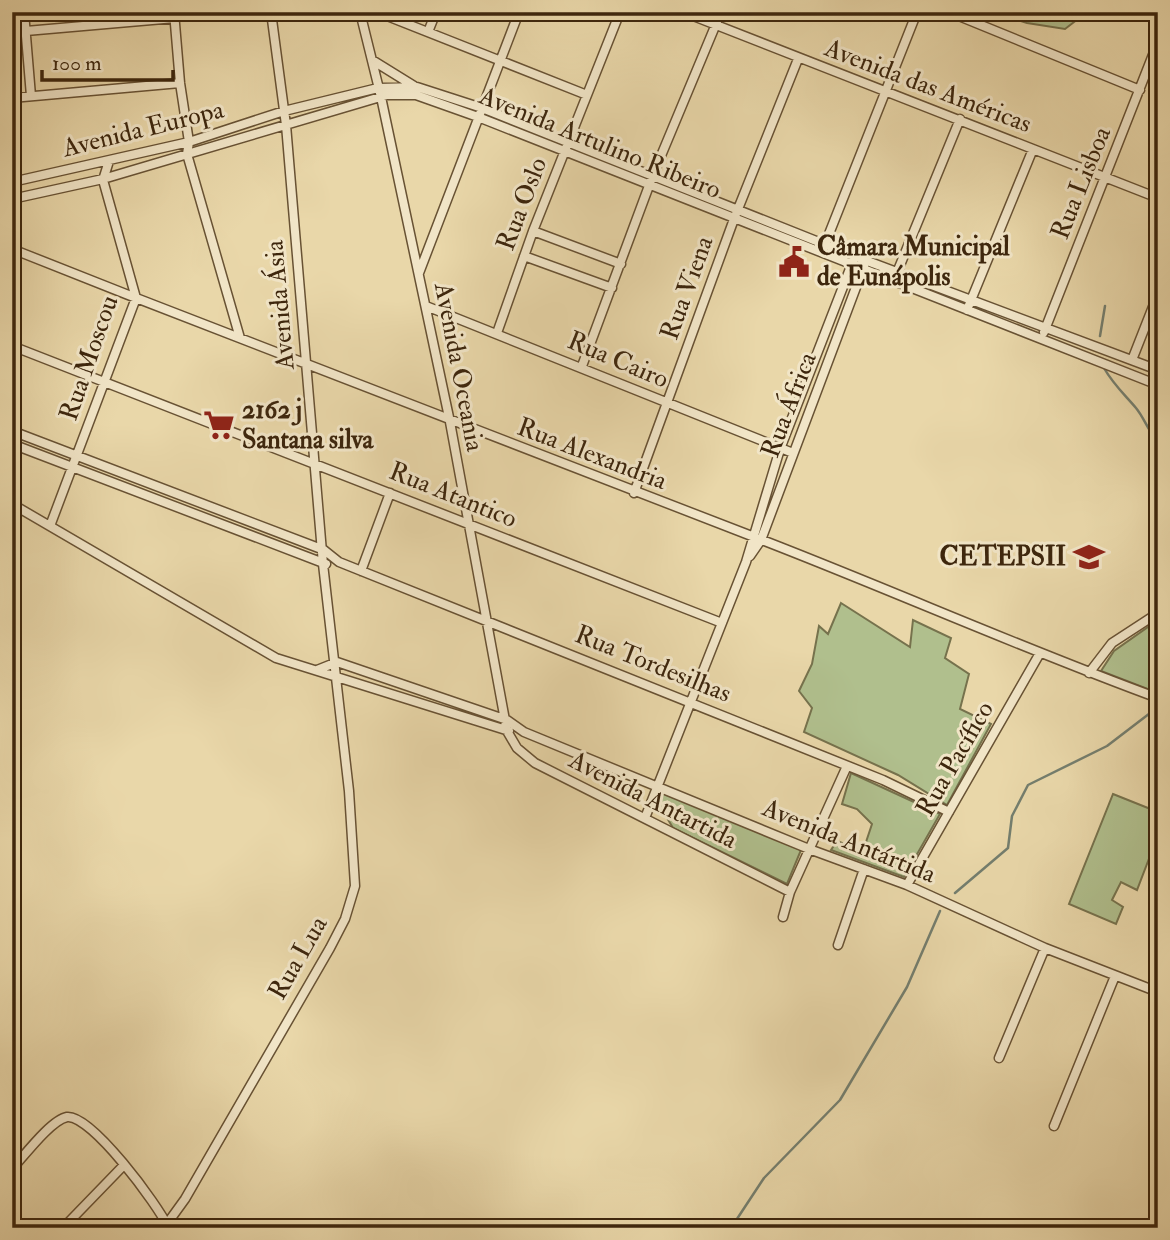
<svg xmlns="http://www.w3.org/2000/svg" width="1170" height="1240" font-family="'IM FELL Double Pica',serif">
  <rect width="100%" height="100%" fill="#e9d7a9"/>
  <filter id="stains"><feTurbulence type="fractalNoise" baseFrequency=".00286" numOctaves="4"/><feColorMatrix values="0 0 0 0 .2 0 0 0 0 .09 0 0 0 0 .02 0 0 0 .5 -.17"/></filter>
  <radialGradient id="worn" r=".72"><stop offset=".6" stop-color="#630" stop-opacity="0"/><stop offset="1" stop-color="#630" stop-opacity=".3"/></radialGradient>
  <!-- green -->
  <path fill="#b0bf8d" stroke="#76724d" stroke-width="2" d="M 993,12 L 1087,12 L 1065,29 L 1027,23 Z
    M 841,603 L 910,647 L 913,620 L 951,638 L 945,658 L 969,674 L 960,709 L 991,724 L 947,805 L 898,775 L 804,732 L 812,708 L 799,691 L 812,664 L 819,626 L 828,634 Z
    M 1158,620 L 1158,693 L 1101,671 L 1114,651 Z
    M 851,773 L 940,814 L 904,877 L 831,850 L 837,841 L 863,851 L 872,824 L 857,809 L 842,804 Z
    M 658,790 L 801,850 L 787,884 L 673,828 L 660,806 Z
    M 1113,794 L 1158,812 L 1158,842 L 1155,843 L 1137,890 L 1121,882 L 1112,900 L 1123,907 L 1116,924 L 1069,904 Z"/>
  <g fill="none" stroke-linecap="round" stroke-linejoin="round">
    <!-- stream -->
    <path stroke="#747e6e" stroke-width="2.5" d="M 1100,336 L 1105,306
      M 1104,368 C 1113,384 1124,394 1136,408 C 1145,419 1147,430 1158,441
      M 955,893 L 1008,848 L 1012,816 L 1028,785 L 1107,746 L 1158,707
      M 731,1228 L 764,1178 L 840,1100 L 907,987 L 940,911"/>
    <defs>
      <path id="street" d="M 24,12 L 31,96
        M 174,12 L 180,83 L 189,142 L 187,154 L 240,338
        M 360,12 L 381,97 L 450,422 L 507,731 L 517,748 L 535,763 L 790,892
        M 377,12 L 587,95
        M 683,12 L 1158,198
        M 949,12 L 1140,90
        M 26,31 L 175,18
        M 428,32 L 436,12
        M 372,60 L 414,86
        M 12,98 L 180,83
        M 12,182 L 189,142 L 284,111 L 378,88 L 417,87 L 482,108 L 854,256 L 1158,370
        M 12,199 L 103,179 L 387,95 L 416,95 L 478,117 L 1158,385
        M 533,231 L 621,264
        M 825,244 L 917,12
        M 12,249 C 261,348 511,444 762,540 C 894,591 1024,649 1158,698
        M 524,256 L 612,288
        M 419,273 L 519,12
        M 896,275 L 960,119
        M 426,306 L 793,453
        M 967,310 L 1033,149
        M 1044,332 L 1158,42
        M 497,333 L 533,231 L 620,12
        M 12,346 L 722,623
        M 1132,360 L 1158,294
        M 582,366 L 653,175 L 721,12
        M 12,431 L 324,550 L 339,562 L 883,780 L 949,812
        M 12,444 L 326,564
        M 634,493 L 734,219 L 798,59
        M 12,504 L 276,658 L 509,731
        M 50,526 L 136,298 L 103,180 L 109,161
        M 750,556 L 761,540 L 864,266
        M 361,571 L 390,493
        M 317,670 L 337,662 L 507,720 L 524,732 L 809,849 L 907,885 L 1045,948 L 1158,992
        M 1089,673 L 1112,643 L 1158,613
        M 645,818 L 746,562 L 780,449 L 853,261
        M 907,885 L 1040,653
        M 783,917 L 790,892 L 847,766
        M 838,945 L 864,869
        M 999,1058 L 1045,948
        M 1054,1126 L 1115,976
        M 12,1169 C 24,1156 51,1120 67,1117 C 91,1114 158,1205 168,1227
        M 63,1228 L 124,1165
        M 164,1228 L 185,1199 L 330,948 L 345,919 L 355,886 L 349,791 L 323,564 L 286,125 L 271,12"/>
    </defs>
    <!-- street casing -->
    <use href="#street" stroke="#685234" stroke-width="11"/>
    <!-- street -->
    <use href="#street" stroke="#f1e5c7" stroke-width="8"/>
  </g>
  <!-- icons -->
  <defs>
    <symbol id="civic-bare" viewBox="-9 -9 18 18"><path d="M-.6-6.5H3V-4.5H.6V-3L4-1V1h2V6H-6V1h2V-1L-.6-3ZM-1.2 2.5V6h2.4V2.5Z" fill="#8f2418" stroke="#f1e5c7" stroke-width="2.5" paint-order="stroke"/></symbol>
    <symbol id="supermarket-bare" viewBox="-9 -9 18 18"><path d="M-6-5.5h2.5l.6 2H6L4.5 2H-2.5L-4.4-4H-6ZM-1.5 3.2a1.3 1.3 0 1 0 .1 0ZM3 3.2a1.3 1.3 0 1 0 .1 0Z" fill="#8f2418" stroke="#f1e5c7" stroke-width="2.5" paint-order="stroke"/></symbol>
    <symbol id="school-bare" viewBox="-9 -9 18 18"><path d="M0-5L7-2L0 1L-7-2ZM-4 1L0 2.5L4 1V4Q0 6-4 4Z" fill="#8f2418" stroke="#f1e5c7" stroke-width="2.5" paint-order="stroke"/></symbol>
  </defs>
  <g fill-rule="evenodd">
    <use href="#civic-bare" x="772" y="240" width="44" height="44"/>
    <use href="#supermarket-bare" x="197" y="403" width="44" height="44"/>
    <use href="#school-bare" x="1067" y="535" width="44" height="44"/>
  </g>
  <g text-anchor="middle" dominant-baseline="central" stroke-width="6" stroke-linejoin="round" paint-order="stroke">
    <!-- street labels -->
    <g font-size="26" fill="#3d260d" stroke="#f1e5c7">
      <text transform="translate(928 86) rotate(21)">Avenida das Américas</text>
      <text transform="translate(143 129) rotate(-14)">Avenida Europa</text>
      <text transform="translate(600 143) rotate(22)">Avenida Artulino Ribeiro</text>
      <text transform="translate(1081 183) rotate(-68)">Rua Lisboa</text>
      <text transform="translate(522 204) rotate(-69)">Rua Oslo</text>
      <text transform="translate(687 288) rotate(-70)">Rua Viena</text>
      <text transform="translate(280 305) rotate(-95)">Avenida Ásia</text>
      <text transform="translate(89 358) rotate(-71)">Rua Moscou</text>
      <text transform="translate(618 360) rotate(23)">Rua Cairo</text>
      <text transform="translate(459 367) rotate(79)">Avenida Oceania</text>
      <text transform="translate(789 405) rotate(-69)">Rua África</text>
      <text transform="translate(592 454) rotate(21)">Rua Alexandria</text>
      <text transform="translate(453 495) rotate(22)">Rua Atantico</text>
      <text transform="translate(653 664) rotate(22)">Rua Tordesilhas</text>
      <text transform="translate(955 759) rotate(-60)">Rua Pacífico</text>
      <text transform="translate(653 800) rotate(27)">Avenida Antartida</text>
      <text transform="translate(849 841) rotate(22)">Avenida Antártida</text>
      <text transform="translate(298 958) rotate(-60)">Rua Lua</text>
    </g>
    <!-- poi labels -->
    <g font-size="26" font-weight="bold" fill="#3d260d" stroke="#f1e5c7" text-anchor="start">
      <text x="817" y="247">Câmara Municipal<tspan x="817" dy="30">de Eunápolis</tspan></text>
      <text x="242" y="410">2162 j<tspan x="242" dy="30">Santana silva</tspan></text>
      <text x="1066" y="557" text-anchor="end">CETEPSII</text>
    </g>
  </g>
  <!-- margin -->
  <rect width="1170" height="1240" fill="none" stroke="#e9d7a9" stroke-width="42"/>
  <rect x="14" y="14" width="1142" height="1212" fill="none" stroke="#3d260d" stroke-width="3.5"/>
  <rect x="21" y="21" width="1128" height="1198" fill="none" stroke="#3d260d" stroke-width="2"/>
  <!-- scale -->
  <path d="M42 70v10h131v-10" fill="none" stroke="#3d260d" stroke-width="3.5"/>
  <text x="52" y="70" font-size="21" fill="#3d260d" stroke="#f1e5c7" stroke-width="5" paint-order="stroke">100 m</text>
  <rect width="100%" height="100%" filter="url(#stains)"/>
  <rect width="100%" height="100%" fill="url(#worn)"/>
</svg>
